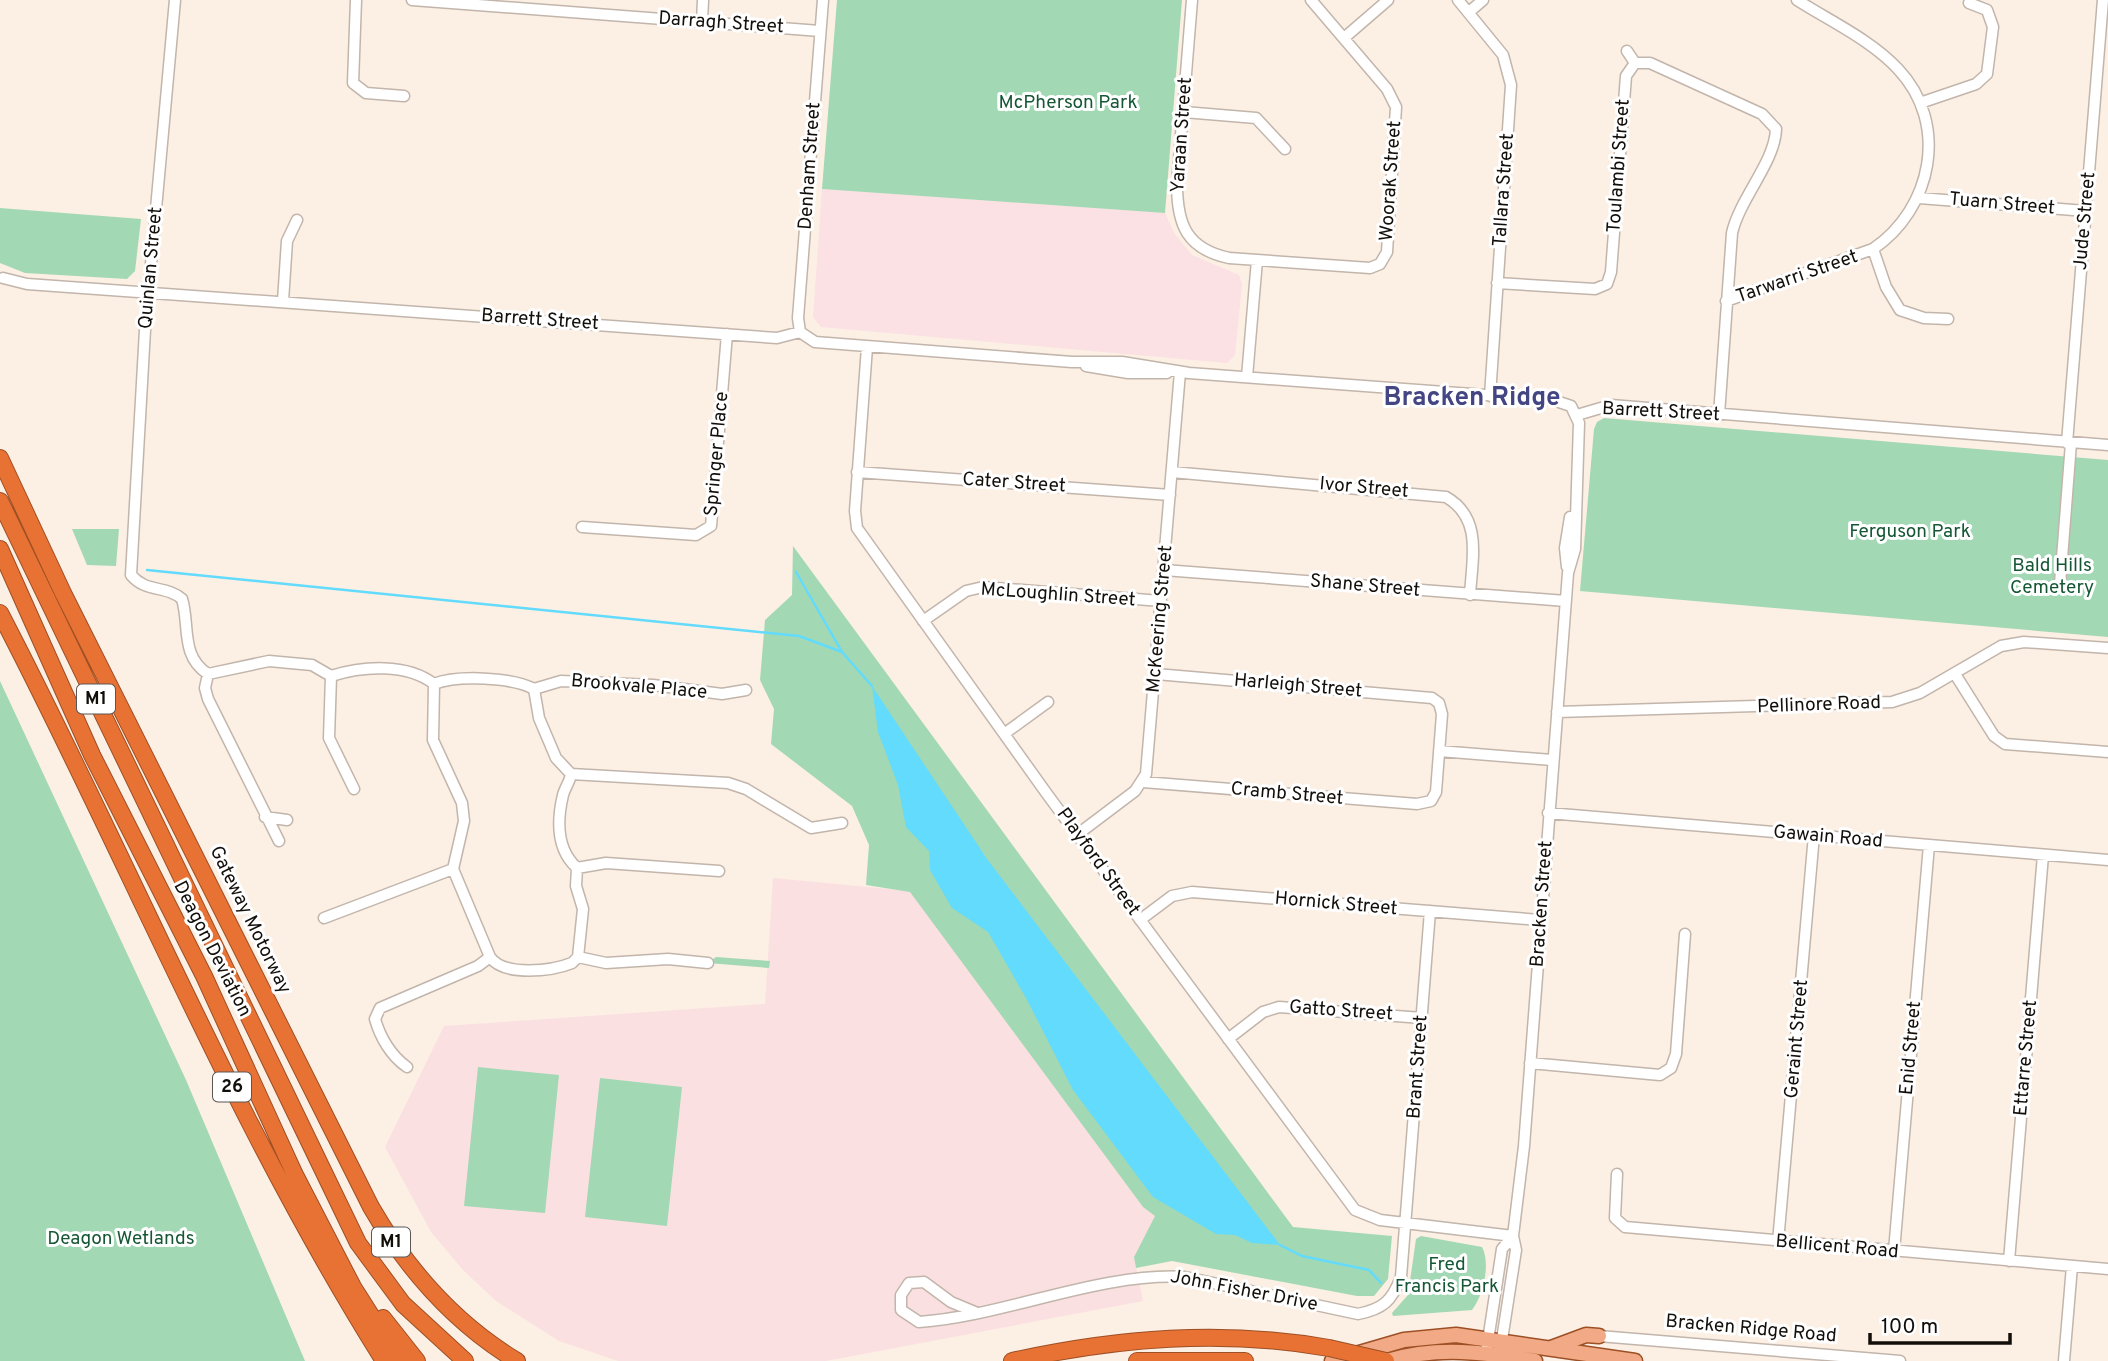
<svg xmlns="http://www.w3.org/2000/svg" width="2108" height="1361" font-family="Overpass,sans-serif">
  <rect width="100%" height="100%" fill="#fcefe4"/>
  <!-- commercial -->
  <path fill="#fbe0e4" d="M 822,189 L 1165,213 L 1174,233 L 1192,255 L 1239,275 L 1242,284 L 1235,355 L 1227,363 L 821,327 L 813,317 Z"/>
  <!-- education -->
  <path fill="#fbe0e2" d="M 773,878 L 910,891 L 1143,1207 L 1155,1216 L 1134,1257 L 1143,1301 L 826,1361 L 618,1361 L 559,1341 L 496,1301 L 463,1270 L 431,1232 L 385,1147 L 444,1026 L 765,1004 Z"/>
  <!-- green -->
  <path fill="#a2d8b4" d="M 837,0 L 1182,0 L 1165,213 L 822,189 Z
    M 0,208 L 141,219 L 135,271 L 127,279 L 25,273 L 0,263 Z
    M 1604,418 L 2108,460 L 2108,637 L 1580,591 L 1594,429 L 1597,422 Z
    M 72,529 L 119,529 L 116,566 L 87,565 Z
    M 793,546 L 1293,1227 L 1392,1236 L 1388,1279 L 1374,1296 L 1357,1296 L 1172,1261 L 1136,1268 L 1134,1257 L 1155,1216 L 1143,1207 L 910,892 L 866,885 L 869,845 L 852,806 L 771,744 L 774,709 L 760,680 L 765,620 L 792,595 Z
    M 0,681 L 186,1080 L 305,1361 L 0,1361 Z
    M 716,957 L 770,961 L 769,968 L 708,963 Z
    M 478,1067 L 559,1075 L 545,1213 L 464,1206 Z
    M 600,1078 L 682,1087 L 667,1226 L 585,1217 Z
    M 1421,1236 L 1482,1247 C 1491,1264 1483,1296 1472,1310 L 1393,1316 L 1392,1313 L 1408,1295 L 1416,1239 Z"/>
  <!-- water -->
  <path fill="#63dbfc" d="M 872,686 L 987,859 L 1280,1245 L 1252,1243 L 1235,1235 L 1216,1234 L 1153,1197 L 1073,1090 L 1026,998 L 988,932 L 952,908 L 930,870 L 929,851 L 906,827 L 898,785 L 878,732 Z"/>
  <g fill="none" stroke-linecap="round" stroke-linejoin="round">
    <!-- stream -->
    <path stroke="#63dbfc" stroke-width="2.5" d="M 147,570 L 799,636 L 842,652
      M 796,572 L 842,652 L 872,686
      M 1280,1245 L 1302,1256 L 1369,1270 L 1381,1283"/>
    <defs>
      <path id="minor" d="M 175,0 L 145,330 L 131,575 C 146,593 166,585 182,599 C 190,625 180,656 208,674 L 269,661 L 312,665 L 331,676 C 363,666 407,663 434,684 C 457,675 512,677 534,689 L 539,718 L 556,758 L 571,774 C 570,782 565,787 563,795 C 557,820 556,849 577,868 L 576,886 L 583,909 L 578,957 L 572,963 C 552,971 504,977 490,957 L 453,869 L 464,821 L 462,803 L 433,740 L 434,684
        M 356,0 L 353,83 L 366,93 L 404,96
        M 412,0 L 820,31
        M 1192,0 L 1177,184 C 1177,225 1187,249 1229,258 L 1370,268 L 1380,264 L 1387,252 L 1396,107 L 1387,89 L 1311,0
        M 1458,0 L 1503,55 L 1511,85 L 1490,396
        M 1469,12 L 1483,0
        M 702,22 L 703,0
        M 1344,38 L 1388,0
        M 1627,51 L 1635,63
        M 1635,63 L 1650,63 L 1762,114 L 1776,129 C 1775,162 1740,198 1732,233 L 1719,415
        M 1920,103 L 1976,84 L 1987,74 L 1993,27 L 1987,10 L 1969,3
        M 1184,112 L 1256,118 L 1285,149
        M 1919,198 L 2086,211
        M 1873,249 L 1886,287 L 1900,310 L 1924,318 L 1948,319
        M 3,278 L 27,284 L 777,338 L 800,332
        M 1497,283 L 1595,289 L 1607,284 L 1611,272 L 1626,76 L 1635,63
        M 283,301 L 287,241 L 297,220
        M 1726,301 L 1873,249 C 1932,209 1950,124 1898,69 C 1871,40 1830,21 1797,0
        M 800,332 L 815,342 L 1072,362 L 1122,362 L 1189,373 L 1553,400 L 1571,406 L 1579,423 L 1575,549 L 1568,573 L 1524,1146 L 1513,1236 L 1516,1250 L 1501,1346
        M 800,332 L 798,318 L 823,0
        M 867,347 L 855,511 L 857,528 L 1047,794 L 1355,1210 L 1380,1220 L 1513,1236
        M 1086,366 L 1128,373 L 1167,373
        M 1247,377 L 1257,260
        M 1577,415 L 1611,405 L 2108,445
        M 2067,443 L 2103,0
        M 857,472 L 1170,495
        M 1172,472 L 1446,497 C 1483,518 1472,559 1470,595
        M 582,527 L 696,535 L 711,526 L 727,334
        M 1567,567 L 1565,548 L 1570,517
        M 1164,570 L 1566,601
        M 2060,584 L 2071,443
        M 923,621 L 966,591 L 983,587 L 1161,601
        M 208,674 L 205,688 L 208,699 L 279,841
        M 1955,674 L 1994,736 L 2005,744 L 2108,752
        M 331,676 L 329,738 L 354,789
        M 534,689 L 561,681 L 653,685 L 722,694 L 746,690
        M 1557,712 L 1892,702 L 1920,693 L 2001,646 L 2024,642 L 2108,648
        M 1004,734 L 1048,702
        M 1439,751 L 1552,760
        M 571,774 L 728,783 L 746,789 L 811,828 L 842,823
        M 1143,782 L 1417,804 L 1431,801 L 1436,792 L 1442,714 L 1439,703 L 1432,698 L 1156,674
        M 1548,813 L 2108,860
        M 265,817 L 287,820
        M 1078,834 L 1135,791 L 1146,774 L 1180,372
        M 577,868 L 606,863 L 719,871
        M 324,918 L 453,869
        M 1140,920 L 1172,896 L 1192,892 L 1540,920
        M 578,957 L 606,963 L 668,959 L 708,963
        M 1228,1039 L 1263,1012 L 1279,1007 L 1422,1018
        M 1530,1063 L 1660,1075 L 1671,1068 L 1676,1054 L 1685,934
        M 407,1067 C 391,1056 380,1037 375,1019 L 380,1008 L 478,966 L 490,957
        M 1617,1174 L 1615,1218 L 1625,1227 L 2108,1269
        M 1778,1242 L 1814,835
        M 1894,1251 L 1929,845
        M 2009,1261 L 2043,855
        M 975,1312 L 951,1302 L 924,1282 L 909,1283 L 901,1295 L 901,1310 L 919,1322 C 1005,1316 1099,1272 1185,1277 L 1358,1314 C 1383,1309 1392,1301 1401,1277 L 1430,911
        M 1599,1336 L 1900,1361
        M 1487,1347 L 1502,1249 L 1513,1236
        M 2064,1361 L 2072,1266"/>
      <path id="major" d="M 1551,1348 L 1586,1335 L 1599,1336
        M 1332,1361 L 1404,1340 L 1456,1335 L 1635,1361
        M 1387,1361 C 1437,1346 1485,1352 1535,1361"/>
      <path id="highway" d="M 0,458 L 63,593 L 371,1207 C 408,1271 454,1323 517,1361
        M 0,501 L 358,1243 L 403,1304 L 465,1361
        M 0,549 L 92,755 L 204,976 L 295,1175 L 353,1287 L 400,1361
        M 0,613 C 130,862 234,1123 384,1361
        M 383,1318 L 417,1361
        M 1012,1361 C 1117,1338 1222,1329 1329,1348
        M 1137,1361 L 1245,1361"/>
    </defs>
    <!-- minor casing -->
    <use href="#minor" stroke="#c2b5ab" stroke-width="13"/>
    <!-- major casing -->
    <use href="#major" stroke="#9d4f25" stroke-width="17"/>
    <!-- highway casing -->
    <use href="#highway" stroke="#9d4f25" stroke-width="18"/>
    <!-- minor -->
    <use href="#minor" stroke="#fff" stroke-width="10"/>
    <!-- major -->
    <use href="#major" stroke="#f1aa85" stroke-width="14"/>
    <!-- highway -->
    <use href="#highway" stroke="#e87234" stroke-width="16"/>
    <defs>
      <path id="highway-bridge" d="M 1329,1348 L 1386,1361"/>
    </defs>
    <!-- highway-bridge casing -->
    <use href="#highway-bridge" stroke="#9d4f25" stroke-width="18" stroke-linecap="butt"/>
    <!-- highway-bridge -->
    <use href="#highway-bridge" stroke="#e87234" stroke-width="16"/>
  </g>
  <g text-anchor="middle" dominant-baseline="central" stroke-width="6" stroke-linejoin="round" paint-order="stroke">
    <!-- shield labels -->
    <g fill="#fff" stroke="#595654" stroke-width="2">
      <rect x="77" y="684.5" width="38" height="29" rx="5"/>
      <rect x="213" y="1072.5" width="38" height="29" rx="5"/>
      <rect x="372" y="1227.5" width="38" height="29" rx="5"/>
    </g>
    <g font-size="18" font-weight="bold" fill="#120e0a">
      <text x="96" y="699">M1</text>
      <text x="232" y="1087">26</text>
      <text x="391" y="1242">M1</text>
    </g>
    <!-- street labels -->
    <g font-size="19" fill="#120e0a" stroke="#fff">
      <text transform="translate(721 23) rotate(4)">Darragh Street</text>
      <text transform="translate(1182 135) rotate(-86)">Yaraan Street</text>
      <text transform="translate(810 166) rotate(-86)">Denham Street</text>
      <text transform="translate(1619 166) rotate(-86)">Toulambi Street</text>
      <text transform="translate(1391 181) rotate(-86)">Woorak Street</text>
      <text transform="translate(1504 190) rotate(-86)">Tallara Street</text>
      <text transform="translate(2002 204) rotate(5)">Tuarn Street</text>
      <text transform="translate(2085 221) rotate(-85)">Jude Street</text>
      <text transform="translate(151 268) rotate(-85)">Quinlan Street</text>
      <text transform="translate(1797 277) rotate(-19)">Tarwarri Street</text>
      <text transform="translate(540 320) rotate(4)">Barrett Street</text>
      <text transform="translate(1661 412) rotate(3)">Barrett Street</text>
      <text transform="translate(717 454) rotate(-85)">Springer Place</text>
      <text transform="translate(1014 483) rotate(4)">Cater Street</text>
      <text transform="translate(1364 488) rotate(5)">Ivor Street</text>
      <text transform="translate(1365 586) rotate(5)">Shane Street</text>
      <text transform="translate(1058 595) rotate(4)">McLoughlin Street</text>
      <text transform="translate(1160 619) rotate(-85)">McKeering Street</text>
      <text transform="translate(1298 686) rotate(5)">Harleigh Street</text>
      <text transform="translate(639 687) rotate(5)">Brookvale Place</text>
      <text transform="translate(1819 705) rotate(-2)">Pellinore Road</text>
      <text transform="translate(1287 794) rotate(5)">Cramb Street</text>
      <text transform="translate(1828 837) rotate(5)">Gawain Road</text>
      <text transform="translate(1098 862) rotate(54)">Playford Street</text>
      <text transform="translate(1336 904) rotate(5)">Hornick Street</text>
      <text transform="translate(1542 904) rotate(-86)">Bracken Street</text>
      <text transform="translate(250 920) rotate(64)">Gateway Motorway</text>
      <text transform="translate(212 949) rotate(63)">Deagon Deviation</text>
      <text transform="translate(1341 1011) rotate(4)">Gatto Street</text>
      <text transform="translate(1797 1039) rotate(-85)">Geraint Street</text>
      <text transform="translate(1911 1048) rotate(-85)">Enid Street</text>
      <text transform="translate(2026 1058) rotate(-85)">Ettarre Street</text>
      <text transform="translate(1418 1067) rotate(-86)">Brant Street</text>
      <text transform="translate(1837 1247) rotate(5)">Bellicent Road</text>
      <text transform="translate(1244 1291) rotate(11)">John Fisher Drive</text>
      <text transform="translate(1751 1329) rotate(5)">Bracken Ridge Road</text>
    </g>
    <!-- park labels -->
    <g font-size="19" fill="#155734" stroke="#fff">
      <text x="1068" y="103">McPherson Park</text>
      <text x="1910" y="532">Ferguson Park</text>
      <text x="2052" y="566">Bald Hills<tspan x="2052" dy="22">Cemetery</tspan></text>
      <text x="121" y="1239">Deagon Wetlands</text>
      <text x="1447" y="1265">Fred<tspan x="1447" dy="22">Francis Park</tspan></text>
    </g>
    <!-- district labels -->
    <g font-size="26" font-weight="bold" fill="#444683" stroke="#fff">
      <text x="1472" y="398">Bracken Ridge</text>
    </g>
  </g>
  <!-- scale -->
  <path d="M1870 1333v10h140v-10" fill="none" stroke="#120e0a" stroke-width="3.5"/>
  <text x="1881" y="1333" font-size="21" fill="#120e0a" stroke="#ffffff" stroke-width="5" paint-order="stroke">100 m</text>
</svg>
